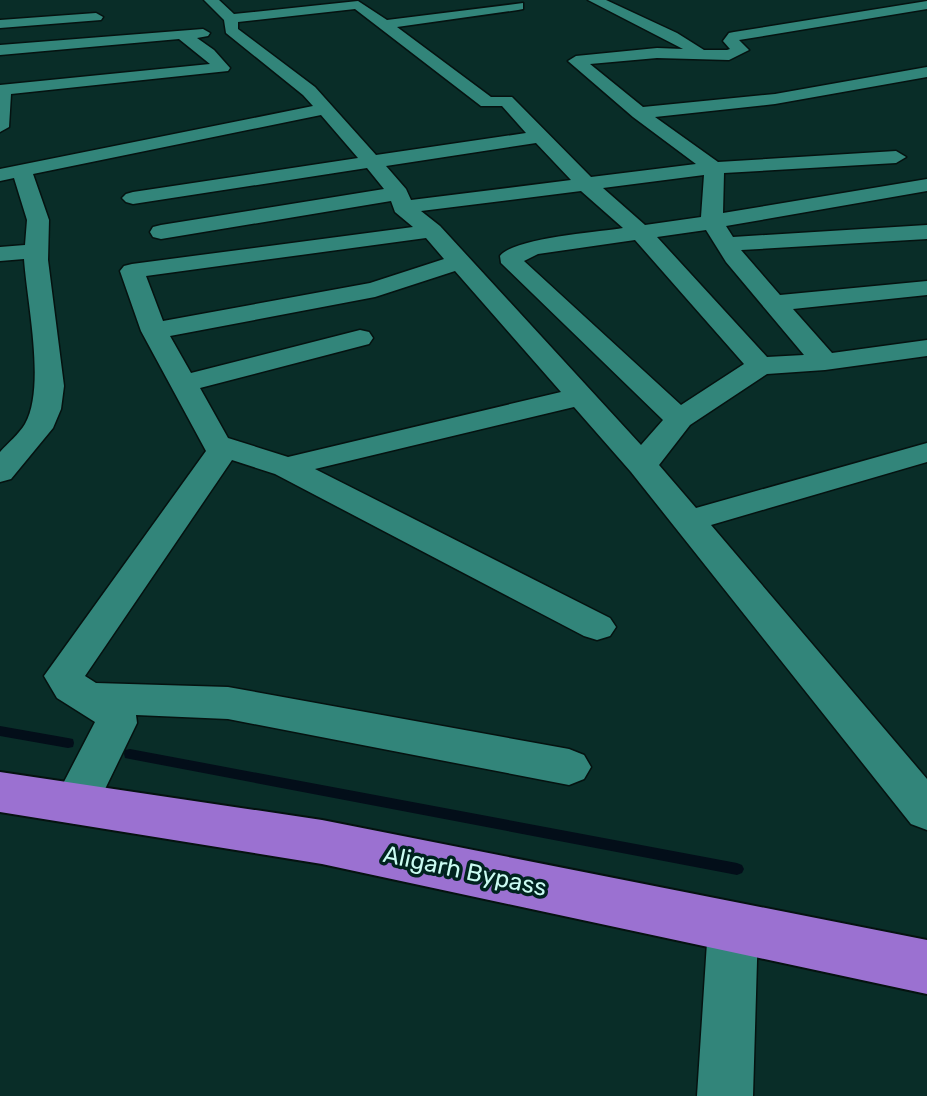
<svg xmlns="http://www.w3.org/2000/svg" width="927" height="1096" font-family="Rubik,sans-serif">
  <rect width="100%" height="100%" fill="#092d28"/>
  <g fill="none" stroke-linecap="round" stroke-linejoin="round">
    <!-- stream -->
    <path fill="#030e19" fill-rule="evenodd" d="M 0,726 L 68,738 L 73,739 L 74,743 L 73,747 L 68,748 L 0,736 Z
      M 130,749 L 737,863 L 742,865 L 744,869 L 742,873 L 737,875 L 130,759 L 125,758 L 124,754 L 125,750 Z"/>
    <defs>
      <path id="street" d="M 204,0 L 219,0 L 234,14 L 358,1 L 387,20 L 523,3 L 523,9 L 518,10 L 397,27 L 491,97 L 512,97 L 591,177 L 696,164 L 633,117 L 568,61 L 576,56 L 657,48 L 683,49 L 588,0 L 606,0 L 677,33 L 704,50 L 727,50 L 730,49 L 723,41 L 729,33 L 734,32 L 927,1 L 927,9 L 739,40 L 749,50 L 729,60 L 657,58 L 590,64 L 643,107 L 775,94 L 927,67 L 927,77 L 775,104 L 655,117 L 718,162 L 896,151 L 906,157 L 896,163 L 724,173 L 723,213 L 927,179 L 927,191 L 726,226 L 733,237 L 927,225 L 927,239 L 741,250 L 780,295 L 927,281 L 927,295 L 793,309 L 832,353 L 927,340 L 927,356 L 825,370 L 767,374 L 690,425 L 659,465 L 696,508 L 927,443 L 927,462 L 711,525 L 927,779 L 927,830 L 911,824 L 631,472 L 574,407 L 315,469 L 610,618 L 616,627 L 610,636 L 597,640 L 584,636 L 275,474 L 232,460 L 85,676 L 96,683 L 228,687 L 569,749 L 584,755 L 591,767 L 584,779 L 569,785 L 228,719 L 136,715 L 137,723 L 91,818 L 75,824 L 59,818 L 52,805 L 95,722 L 57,698 L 44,676 L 206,451 L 141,331 L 120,271 L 124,266 L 132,264 L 413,227 L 395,212 L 391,201 L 161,239 L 153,237 L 150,232 L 153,227 L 161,225 L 384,189 L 367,168 L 133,204 L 126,202 L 122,198 L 126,194 L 133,192 L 358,158 L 321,115 L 33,174 L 49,220 L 48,260 L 64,386 L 61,409 L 53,428 L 11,479 L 0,482 L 0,452 C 8,443 19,434 25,424 C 46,387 27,303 24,259 L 0,261 L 0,247 L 25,245 L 27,220 L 14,178 L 0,181 L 0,169 L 313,106 L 303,95 L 226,33 L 224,20 ZM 355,9 L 481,106 L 502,106 L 526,133 L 376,155 L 315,87 L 238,29 L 238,22 ZM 536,143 L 571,180 L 411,200 L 406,189 L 386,166 ZM 704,175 L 701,217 L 645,225 L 603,188 ZM 581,191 L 623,228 C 599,232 513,238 500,256 L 501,263 L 663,420 L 641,445 L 440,226 L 421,211 ZM 706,230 L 726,262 L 804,355 L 767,357 L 657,237 ZM 426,238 L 444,259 L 370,283 L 163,321 L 146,276 ZM 635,240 L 744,364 L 681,405 L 524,261 L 538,254 ZM 455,271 L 561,392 L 288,457 L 228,438 L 200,388 L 369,344 L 373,338 L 369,332 L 360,330 L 191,373 L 170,336 L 375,297 Z
        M 96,13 L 103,17 L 101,20 L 0,28 L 0,20 Z
        M 203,29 L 210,33 L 208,36 L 197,38 L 214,50 L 230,68 L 228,71 L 11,94 L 9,127 L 0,132 L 0,85 L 210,64 L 179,39 L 0,55 L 0,45 Z
        M 733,904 L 751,911 L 758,927 L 753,1096 L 697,1096 L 708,927 L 715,911 Z"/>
      <path id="highway" d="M 0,772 L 322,820 L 927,940 L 927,994 L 322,864 L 0,812 Z"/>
    </defs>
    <!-- street casing -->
    <use href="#street" stroke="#051210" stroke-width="3"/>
    <!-- highway casing -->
    <use href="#highway" stroke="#051210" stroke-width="4"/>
    <!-- street -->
    <use href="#street" fill="#32857a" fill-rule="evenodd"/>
    <!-- highway -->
    <use href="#highway" fill="#9b71d1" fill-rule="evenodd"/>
  </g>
  <g text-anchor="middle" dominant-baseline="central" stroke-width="7" stroke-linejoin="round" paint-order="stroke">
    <!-- near-street labels -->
    <g font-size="24" fill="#cafbf2" stroke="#00231f">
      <text transform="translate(465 871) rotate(12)">Aligarh Bypass</text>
    </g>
  </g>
</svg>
